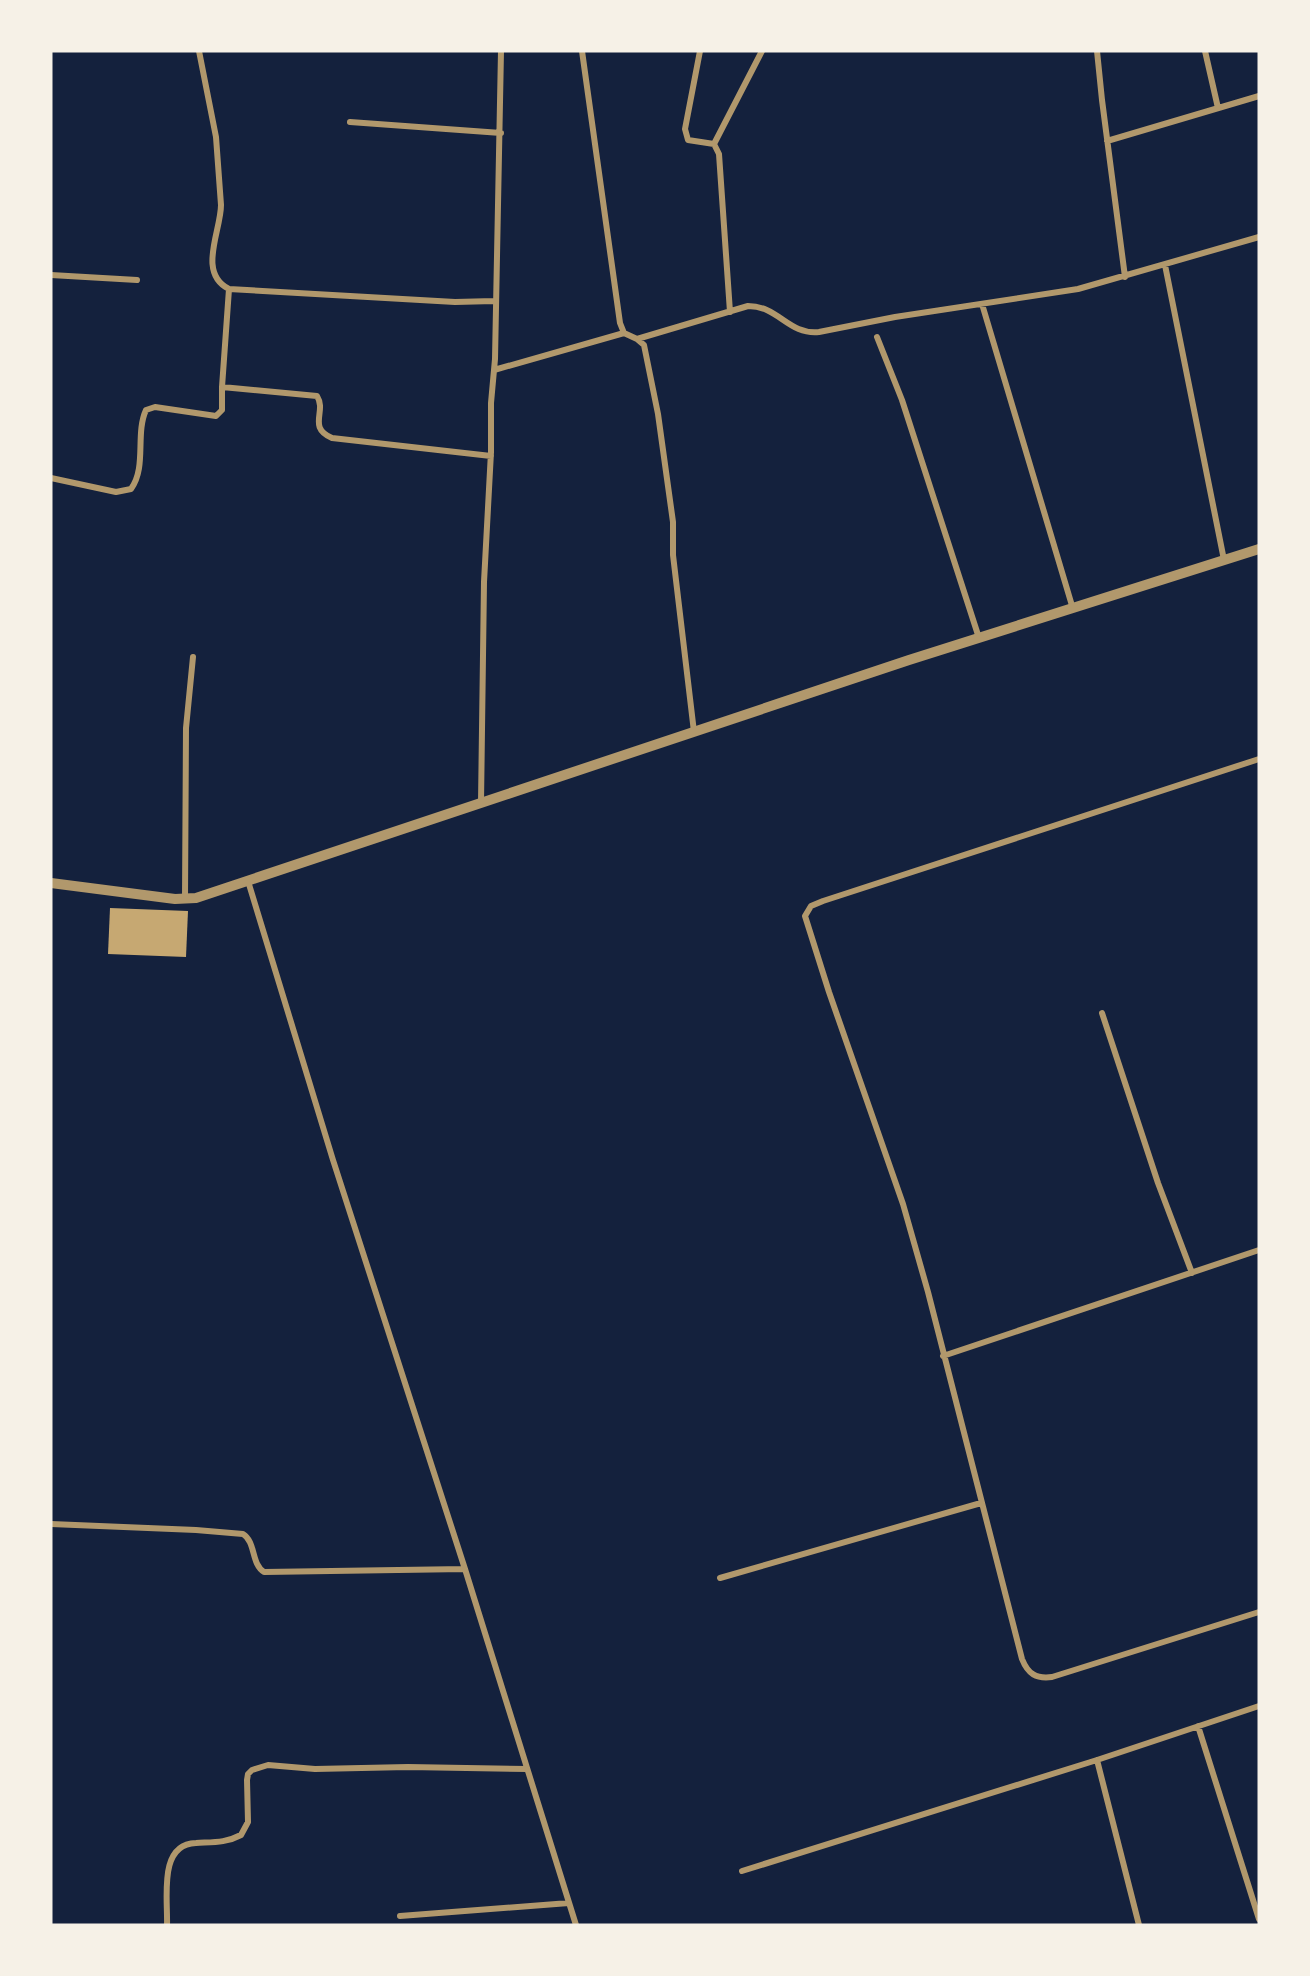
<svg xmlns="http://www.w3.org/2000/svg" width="1310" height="1976" font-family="'Archivo Narrow',sans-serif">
  <rect width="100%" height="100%" fill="#14213d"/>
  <!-- building -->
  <path fill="#c6a872" d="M 110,908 L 188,911 L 186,957 L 108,954 Z"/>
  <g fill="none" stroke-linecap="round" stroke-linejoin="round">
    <!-- minor -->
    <path stroke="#b1986c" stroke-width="6" d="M 199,51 L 216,137 L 221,205 C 221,231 197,273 229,289 L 455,302 L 494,301
      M 582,51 L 620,323 L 624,333 L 637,339 L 644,345 L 658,414 L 673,522 L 673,555 L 694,732
      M 700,51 L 685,129 L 688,140 L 714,144 L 719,154 L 730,312
      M 1097,51 L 1102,100 L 1125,277
      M 1205,51 L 1218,108
      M 350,122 L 501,133
      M 1107,141 L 1259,96
      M 714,144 L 762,51
      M 1165,265 L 1224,560
      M 51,275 L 137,280
      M 229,289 L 222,387 L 317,396 C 327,412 307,427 332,438 L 491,456
      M 982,304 L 1073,609
      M 877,337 L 902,400 L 979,638
      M 637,339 L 748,306 C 779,306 788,335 819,332 L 895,317 L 1078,289 L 1259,237
      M 494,370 L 624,333
      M 51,478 L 116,492 L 131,489 C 147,467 135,434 146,410 L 155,407 L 216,416 L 222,410 L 222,387
      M 1259,759 L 823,901 L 811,906 L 805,916 L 829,992 L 903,1204 L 928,1292 L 1022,1659 C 1028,1674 1036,1679 1052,1677 L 1259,1612
      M 481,803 L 484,582 L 491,452 L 491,403 L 495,359 L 501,51
      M 248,881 L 333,1160 L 465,1569 L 576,1925
      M 185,899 L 186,728 L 193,657
      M 1102,1013 L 1158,1183 L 1192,1273
      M 943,1356 L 1259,1250
      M 51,1524 L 196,1530 L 243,1534 C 256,1542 251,1564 264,1572 L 465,1569
      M 720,1578 L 981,1503
      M 1198,1726 L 1259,1919
      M 1097,1760 L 1139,1925
      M 742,1871 L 1097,1760 L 1259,1706
      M 400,1916 L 569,1903
      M 167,1925 C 168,1898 158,1844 196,1843 C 213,1842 226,1843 241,1835 L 248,1822 L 247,1780 L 248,1774 L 252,1770 L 268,1765 L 315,1769 L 408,1767 L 527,1769"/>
    <!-- tertiary -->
    <path stroke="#b1986c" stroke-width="10" d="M 51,883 L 175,899 L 196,898 L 909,660 L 1259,549"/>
  </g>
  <!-- border -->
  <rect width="1310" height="1976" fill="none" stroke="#f6f1e7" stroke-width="105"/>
</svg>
